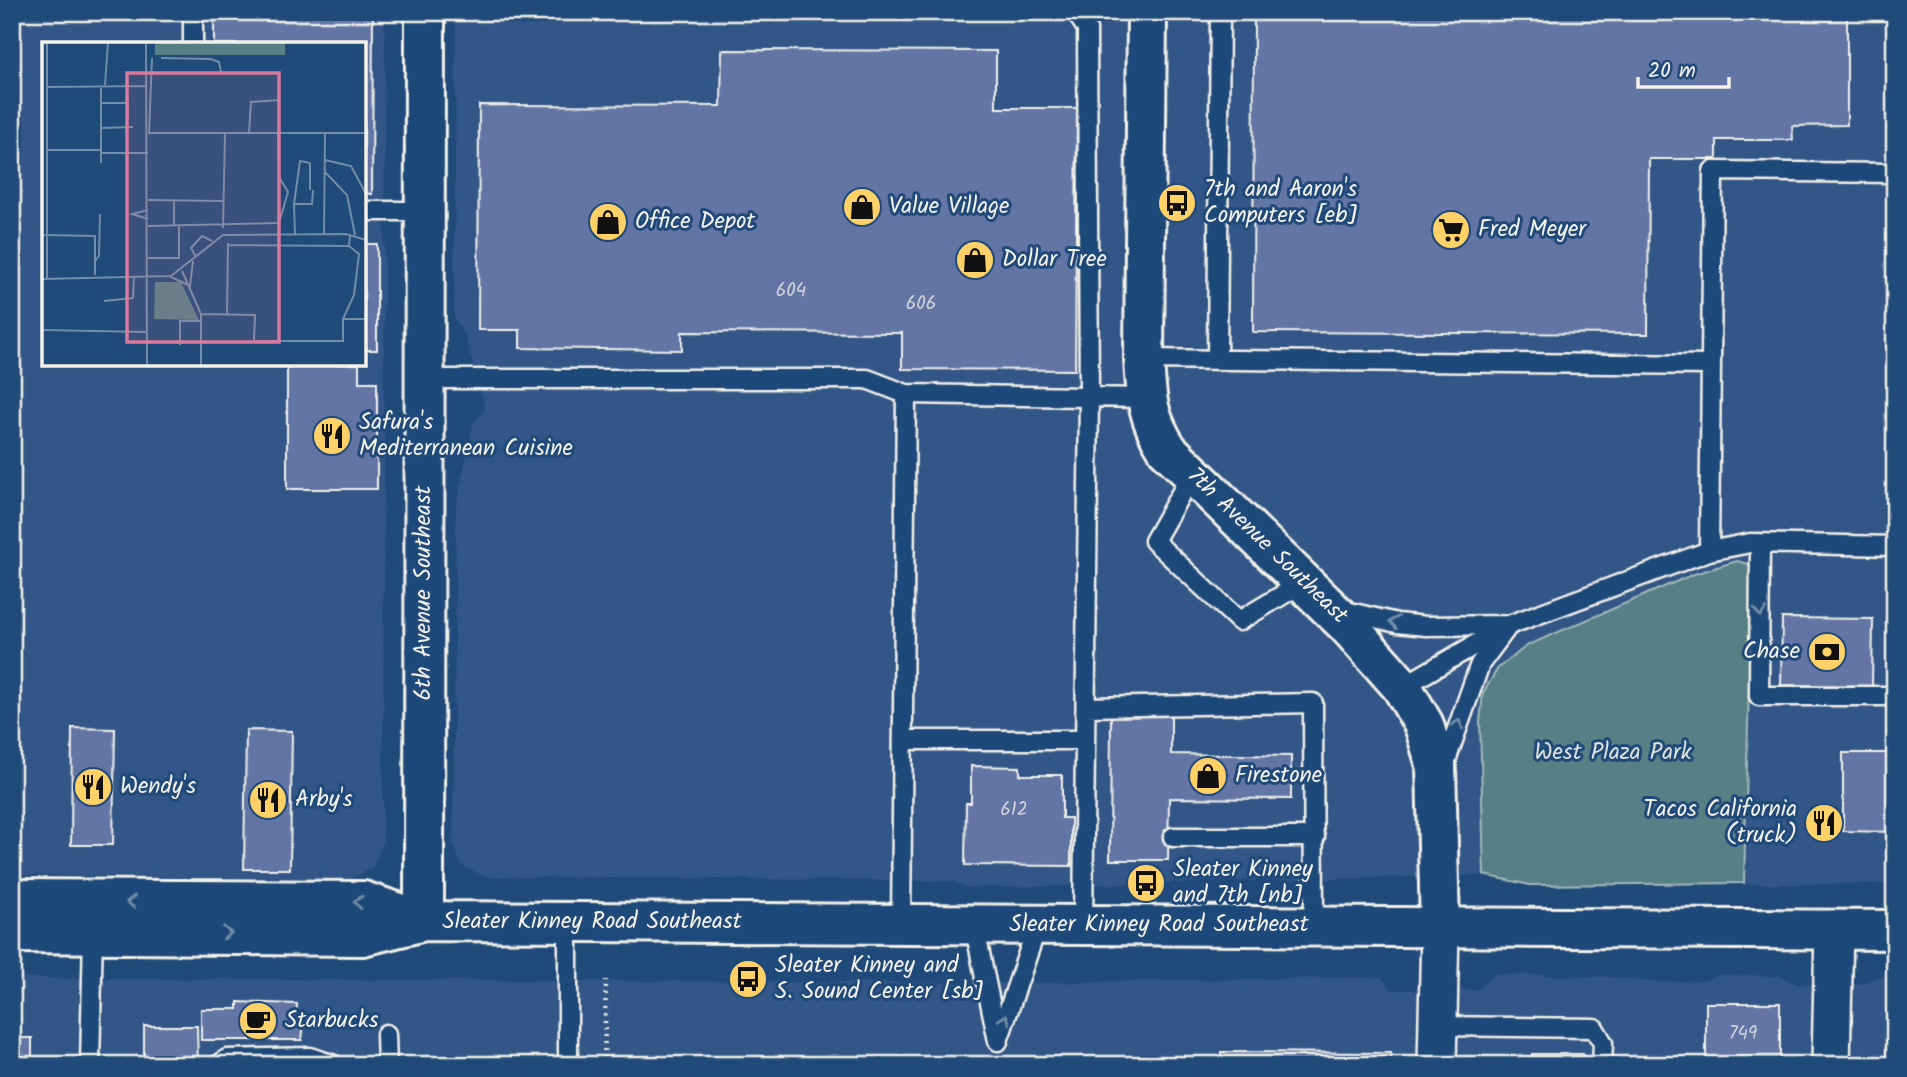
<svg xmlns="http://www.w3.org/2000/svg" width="1907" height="1077" font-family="Kalam,sans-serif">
  <rect width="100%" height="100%" fill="#1f4a7a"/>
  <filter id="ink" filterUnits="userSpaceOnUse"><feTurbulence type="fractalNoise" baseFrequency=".0143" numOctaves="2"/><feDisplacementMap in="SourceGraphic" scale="14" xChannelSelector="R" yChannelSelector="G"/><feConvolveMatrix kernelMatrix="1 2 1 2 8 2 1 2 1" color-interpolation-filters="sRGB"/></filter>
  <g filter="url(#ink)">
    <!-- built -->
    <path fill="#335787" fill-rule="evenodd" d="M 12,12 L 385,12 L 383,843 L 372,868 L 351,879 L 12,875 ZM 44,44 L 364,44 L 364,364 L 44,364 Z
      M 456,12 L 1895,12 L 1895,884 L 1530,885 L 1484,875 L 969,888 L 950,881 L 486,877 L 461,865 L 453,842 L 456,507 L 473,424 L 485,408 L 465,336 L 454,317 Z
      M 1495,974 L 1614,977 L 1649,982 L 1704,981 L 1716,975 L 1780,976 L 1797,984 L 1861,984 L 1882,976 L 1895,976 L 1895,1065 L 12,1065 L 12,978 L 1025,983 L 1381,977 L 1392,990 L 1477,990 Z"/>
    <!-- green -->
    <path fill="#567f86" stroke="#a5b8b7" stroke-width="2" d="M 1737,561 L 1752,565 L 1744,883 L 1530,885 L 1484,875 L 1480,722 L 1483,693 L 1498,668 L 1528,645 L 1694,574 Z"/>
    <!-- building -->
    <path fill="#6275a5" stroke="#f4f1e8" stroke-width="2" d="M 214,12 L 373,12 L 372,194 L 364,193 L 364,44 L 214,44 Z
      M 1254,12 L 1847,12 L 1847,125 L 1792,126 L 1793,140 L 1717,140 L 1717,159 L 1649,159 L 1648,334 L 1253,332 Z
      M 722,50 L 996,51 L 996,108 L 1077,108 L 1075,370 L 902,369 L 902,333 L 682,332 L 682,350 L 520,348 L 520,330 L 478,330 L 479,105 L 721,106 Z
      M 364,244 L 377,244 L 377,350 L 364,350 Z
      M 287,364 L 359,364 L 359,382 L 377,382 L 377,489 L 287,489 Z
      M 1782,618 L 1873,619 L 1872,686 L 1781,685 Z
      M 1111,715 L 1171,716 L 1171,754 L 1291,756 L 1291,799 L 1169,798 L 1168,860 L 1110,860 Z
      M 72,728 L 115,729 L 113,845 L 71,845 Z
      M 246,730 L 292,731 L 290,869 L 244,869 Z
      M 1843,753 L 1895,753 L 1895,832 L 1843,831 Z
      M 971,766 L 1020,767 L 1020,775 L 1062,775 L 1062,818 L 1071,818 L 1071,866 L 965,865 L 966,803 L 971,803 Z
      M 238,1002 L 297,1004 L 296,1021 L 304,1022 L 302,1040 L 201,1040 L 201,1009 L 238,1009 Z
      M 1706,1003 L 1780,1003 L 1780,1065 L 1706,1065 Z
      M 144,1026 L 197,1026 L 198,1065 L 144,1065 Z
      M 12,1038 L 32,1038 L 32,1065 L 12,1065 Z
      M 1221,1052 L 1391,1053 L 1391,1065 L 1221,1065 Z
      M 1532,1054 L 1583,1054 L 1583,1065 L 1532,1065 Z"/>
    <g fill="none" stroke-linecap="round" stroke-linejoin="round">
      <defs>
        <path id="lane" d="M 193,12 L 193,44
          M 1076,12 L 1087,29 L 1089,397 L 1083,925
          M 364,211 L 426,211
          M 1144,359 L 1711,365
          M 1217,360 L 1220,12
          M 425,379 L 867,379 L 906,394 L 1146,398
          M 1192,474 L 1154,541 L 1239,621 L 1304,582
          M 1760,543 L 1759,696 L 1895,696
          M 1709,551 L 1713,171 L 1895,173
          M 1341,610 L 1397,623 L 1426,626 L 1509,625 L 1480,664 L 1443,769
          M 1402,687 L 1509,625 L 1709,551 L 1750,543 L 1895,546
          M 1086,707 L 1313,703 L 1314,926
          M 903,740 L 1085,740
          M 1173,837 L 1315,837
          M 568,922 L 568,1065
          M 901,924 L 906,394
          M 974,924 L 998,1041 L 1038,924
          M 1438,1026 L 1594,1028 L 1603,1043 L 1602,1065
          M 386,1034 L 387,1065
          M 90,1065 L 93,932
          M 219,1065 L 227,1059 L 310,1057 L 334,1065"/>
        <path id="street" d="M 1437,1065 L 1440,927
          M 1831,1065 L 1834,929"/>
        <path id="secondary" d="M 1147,12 L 1144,359 C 1146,396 1147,418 1168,450 L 1348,626 L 1402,687 L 1424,725 L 1436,765 L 1440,927
          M 12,899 L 363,901 L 424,921
          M 424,921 L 425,12
          M 12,933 L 362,936 L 424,921 L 1895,930"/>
      </defs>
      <!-- lane casing -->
      <use href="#lane" stroke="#f4f1e8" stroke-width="23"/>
      <!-- street casing -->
      <use href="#street" stroke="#f4f1e8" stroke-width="42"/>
      <!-- secondary casing -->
      <use href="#secondary" stroke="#f4f1e8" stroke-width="44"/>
      <!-- path -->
      <path stroke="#f4f1e8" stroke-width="4.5" stroke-dasharray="2 5" stroke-linecap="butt" d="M 604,1065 L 606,980"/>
      <!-- lane -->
      <use href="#lane" stroke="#1f4a7a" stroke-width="18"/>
      <!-- street -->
      <use href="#street" stroke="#1f4a7a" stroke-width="37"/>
      <!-- secondary -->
      <use href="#secondary" stroke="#1f4a7a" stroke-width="38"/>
    </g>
    <!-- one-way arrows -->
    <defs><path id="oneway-chevron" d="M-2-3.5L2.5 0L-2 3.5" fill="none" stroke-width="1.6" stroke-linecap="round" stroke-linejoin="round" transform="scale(1.75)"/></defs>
    <g stroke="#748da6">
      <use href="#oneway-chevron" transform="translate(1760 612) rotate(90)"/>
      <use href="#oneway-chevron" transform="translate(1394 622) rotate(-170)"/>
      <use href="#oneway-chevron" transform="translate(1458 724) rotate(-72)"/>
      <use href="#oneway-chevron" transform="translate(131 902) rotate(-179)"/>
      <use href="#oneway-chevron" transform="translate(358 902) rotate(-174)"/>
      <use href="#oneway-chevron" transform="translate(227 933) rotate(1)"/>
      <use href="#oneway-chevron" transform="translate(1005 1019) rotate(-71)"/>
    </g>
  </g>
  <!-- icons -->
  <defs>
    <symbol id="bus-disc" viewBox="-11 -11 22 22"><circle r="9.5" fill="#ffd166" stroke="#1f4a7a"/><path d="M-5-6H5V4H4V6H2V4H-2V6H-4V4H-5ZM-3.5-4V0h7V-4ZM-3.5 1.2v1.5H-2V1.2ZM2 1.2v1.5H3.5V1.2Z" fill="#111"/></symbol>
    <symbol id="shop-disc" viewBox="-11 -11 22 22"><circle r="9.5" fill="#ffd166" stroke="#1f4a7a"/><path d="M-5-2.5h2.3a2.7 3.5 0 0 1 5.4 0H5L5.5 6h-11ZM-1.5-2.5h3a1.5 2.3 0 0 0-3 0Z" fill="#111"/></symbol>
    <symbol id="supermarket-disc" viewBox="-11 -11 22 22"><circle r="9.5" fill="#ffd166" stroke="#1f4a7a"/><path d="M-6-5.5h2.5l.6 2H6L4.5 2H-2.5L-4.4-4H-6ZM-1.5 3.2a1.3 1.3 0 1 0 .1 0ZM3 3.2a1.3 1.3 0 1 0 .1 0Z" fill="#111"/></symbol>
    <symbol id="restaurant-disc" viewBox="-11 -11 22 22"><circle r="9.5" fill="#ffd166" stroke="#1f4a7a"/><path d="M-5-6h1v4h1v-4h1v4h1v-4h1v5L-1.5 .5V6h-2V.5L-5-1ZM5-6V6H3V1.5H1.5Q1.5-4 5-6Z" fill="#111"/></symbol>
    <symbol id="bank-disc" viewBox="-11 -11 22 22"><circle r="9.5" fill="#ffd166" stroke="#1f4a7a"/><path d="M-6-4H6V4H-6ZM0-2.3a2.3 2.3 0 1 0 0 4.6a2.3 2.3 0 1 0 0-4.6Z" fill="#111"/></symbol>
    <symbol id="cafe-disc" viewBox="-11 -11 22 22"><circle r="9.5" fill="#ffd166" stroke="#1f4a7a"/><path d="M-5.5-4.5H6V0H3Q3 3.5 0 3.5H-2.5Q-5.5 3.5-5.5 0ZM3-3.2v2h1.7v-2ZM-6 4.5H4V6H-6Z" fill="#111"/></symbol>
  </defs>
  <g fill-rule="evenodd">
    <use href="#bus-disc" x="1155" y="181" width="44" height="44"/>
    <use href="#shop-disc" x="840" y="185" width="44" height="44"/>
    <use href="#shop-disc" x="586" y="200" width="44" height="44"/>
    <use href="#supermarket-disc" x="1429" y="208" width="44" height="44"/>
    <use href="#shop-disc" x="953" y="238" width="44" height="44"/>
    <use href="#restaurant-disc" x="310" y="414" width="44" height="44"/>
    <use href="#bank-disc" x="1805" y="630" width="44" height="44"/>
    <use href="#shop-disc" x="1186" y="754" width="44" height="44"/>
    <use href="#restaurant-disc" x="71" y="765" width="44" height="44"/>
    <use href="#restaurant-disc" x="246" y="778" width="44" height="44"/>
    <use href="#restaurant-disc" x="1802" y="801" width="44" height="44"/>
    <use href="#bus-disc" x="1124" y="861" width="44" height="44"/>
    <use href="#bus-disc" x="726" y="957" width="44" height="44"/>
    <use href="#cafe-disc" x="236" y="999" width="44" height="44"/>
  </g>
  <g text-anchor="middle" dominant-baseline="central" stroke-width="6" stroke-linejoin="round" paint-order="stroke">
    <!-- number labels -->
    <g font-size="19" fill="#d0d2d7">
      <text x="791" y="291">604</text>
      <text x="921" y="304">606</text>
      <text x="1014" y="810">612</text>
      <text x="1743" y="1034">749</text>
    </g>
    <!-- poi labels -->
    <g font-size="23" fill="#f4f1e8" stroke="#1f4a7a" text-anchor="start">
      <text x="1204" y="190">7th and Aaron's<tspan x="1204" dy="26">Computers [eb]</tspan></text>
      <text x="889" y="207">Value Village</text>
      <text x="635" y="222">Office Depot</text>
      <text x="1478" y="230">Fred Meyer</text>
      <text x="1002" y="260">Dollar Tree</text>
      <text x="359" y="423">Safura's<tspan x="359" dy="26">Mediterranean Cuisine</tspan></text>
      <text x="1800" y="652" text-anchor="end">Chase</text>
      <text x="1235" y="776">Firestone</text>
      <text x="120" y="787">Wendy's</text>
      <text x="295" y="800">Arby's</text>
      <text x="1797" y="810" text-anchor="end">Tacos California<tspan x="1797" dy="26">(truck)</tspan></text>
      <text x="1173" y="870">Sleater Kinney<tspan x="1173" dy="26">and 7th [nb]</tspan></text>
      <text x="775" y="966">Sleater Kinney and<tspan x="775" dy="26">S. Sound Center [sb]</tspan></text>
      <text x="285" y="1021">Starbucks</text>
    </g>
    <!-- street labels -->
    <g font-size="23" fill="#f4f1e8" stroke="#1f4a7a">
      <text transform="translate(1267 546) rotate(44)">7th Avenue Southeast</text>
      <text transform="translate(424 593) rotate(-90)">6th Avenue Southeast</text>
      <text x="592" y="922">Sleater Kinney Road Southeast</text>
      <text x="1159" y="925">Sleater Kinney Road Southeast</text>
    </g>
    <!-- park labels -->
    <g font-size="23" fill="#dce0d9" stroke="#1f4a7a">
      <text x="1613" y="753">West Plaza Park</text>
    </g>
  </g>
  <!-- overview -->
  <g transform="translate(42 42)">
    <rect width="324" height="324" fill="#1f4a7a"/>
    <path d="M 113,0 L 243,0 L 243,13 L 113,13 ZM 113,240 L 139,240 L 157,278 L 112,277 Z" fill="#567f86"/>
    <path fill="none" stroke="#748da6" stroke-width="2" d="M 5,0 L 5,236M 104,0 L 105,324M 110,16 L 107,91 L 324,91M 119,16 L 169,17 L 177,20 L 179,30M 63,43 L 66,0M 4,45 L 105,44M 59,61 L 86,61 L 86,78M 59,86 L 91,85M 207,91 L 209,60 L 237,58M 4,108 L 59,108M 59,111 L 106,111M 283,118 L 309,124 L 324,152M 59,121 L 59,46M 283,130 L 305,153 L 313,193M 268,148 L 268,121 L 258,119 L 252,162 L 270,162 L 271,148M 106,158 L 181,159M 132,158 L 132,184M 252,162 L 253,193M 106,177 L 90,172 L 106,168M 106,184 L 237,181 L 246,150 L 237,135 L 236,91M 181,186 L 183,91M 2,193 L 53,194 L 53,233M 282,193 L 283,91M 186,203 L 307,204 L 308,193M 154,215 L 149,206 L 160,194 L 170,199M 106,216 L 137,216 L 137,184M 53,219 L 57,214 L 58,172M 140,229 L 159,272 L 159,324M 127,234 L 148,244 L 151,219M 0,237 L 129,234 L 181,193 L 304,192 L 324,198M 62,259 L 91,256 L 92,234M 159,272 L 213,273 L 212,299 L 301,299 L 301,277 L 324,277M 185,272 L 186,201M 301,277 L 312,253 L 317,212 L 307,204M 0,288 L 105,290M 138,303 L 138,279 L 160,279"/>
    <path fill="#d87a9a" fill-opacity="0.15" stroke="#d87a9a" stroke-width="3.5" d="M 85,31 L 237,31 L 237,300 L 85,300 Z"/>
    <rect width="324" height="324" fill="none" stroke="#f4f1e8" stroke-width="3.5"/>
  </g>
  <!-- margin -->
  <rect width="1907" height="1077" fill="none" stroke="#1f4a7a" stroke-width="42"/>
  <rect x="21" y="21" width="1865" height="1035" fill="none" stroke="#f4f1e8" stroke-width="2.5" filter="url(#ink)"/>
  <!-- scale -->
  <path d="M1638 77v10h91v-10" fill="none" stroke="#f4f1e8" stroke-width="3.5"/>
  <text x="1648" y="77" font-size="21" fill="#f4f1e8" stroke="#1f4a7a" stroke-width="5" paint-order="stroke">20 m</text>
</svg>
